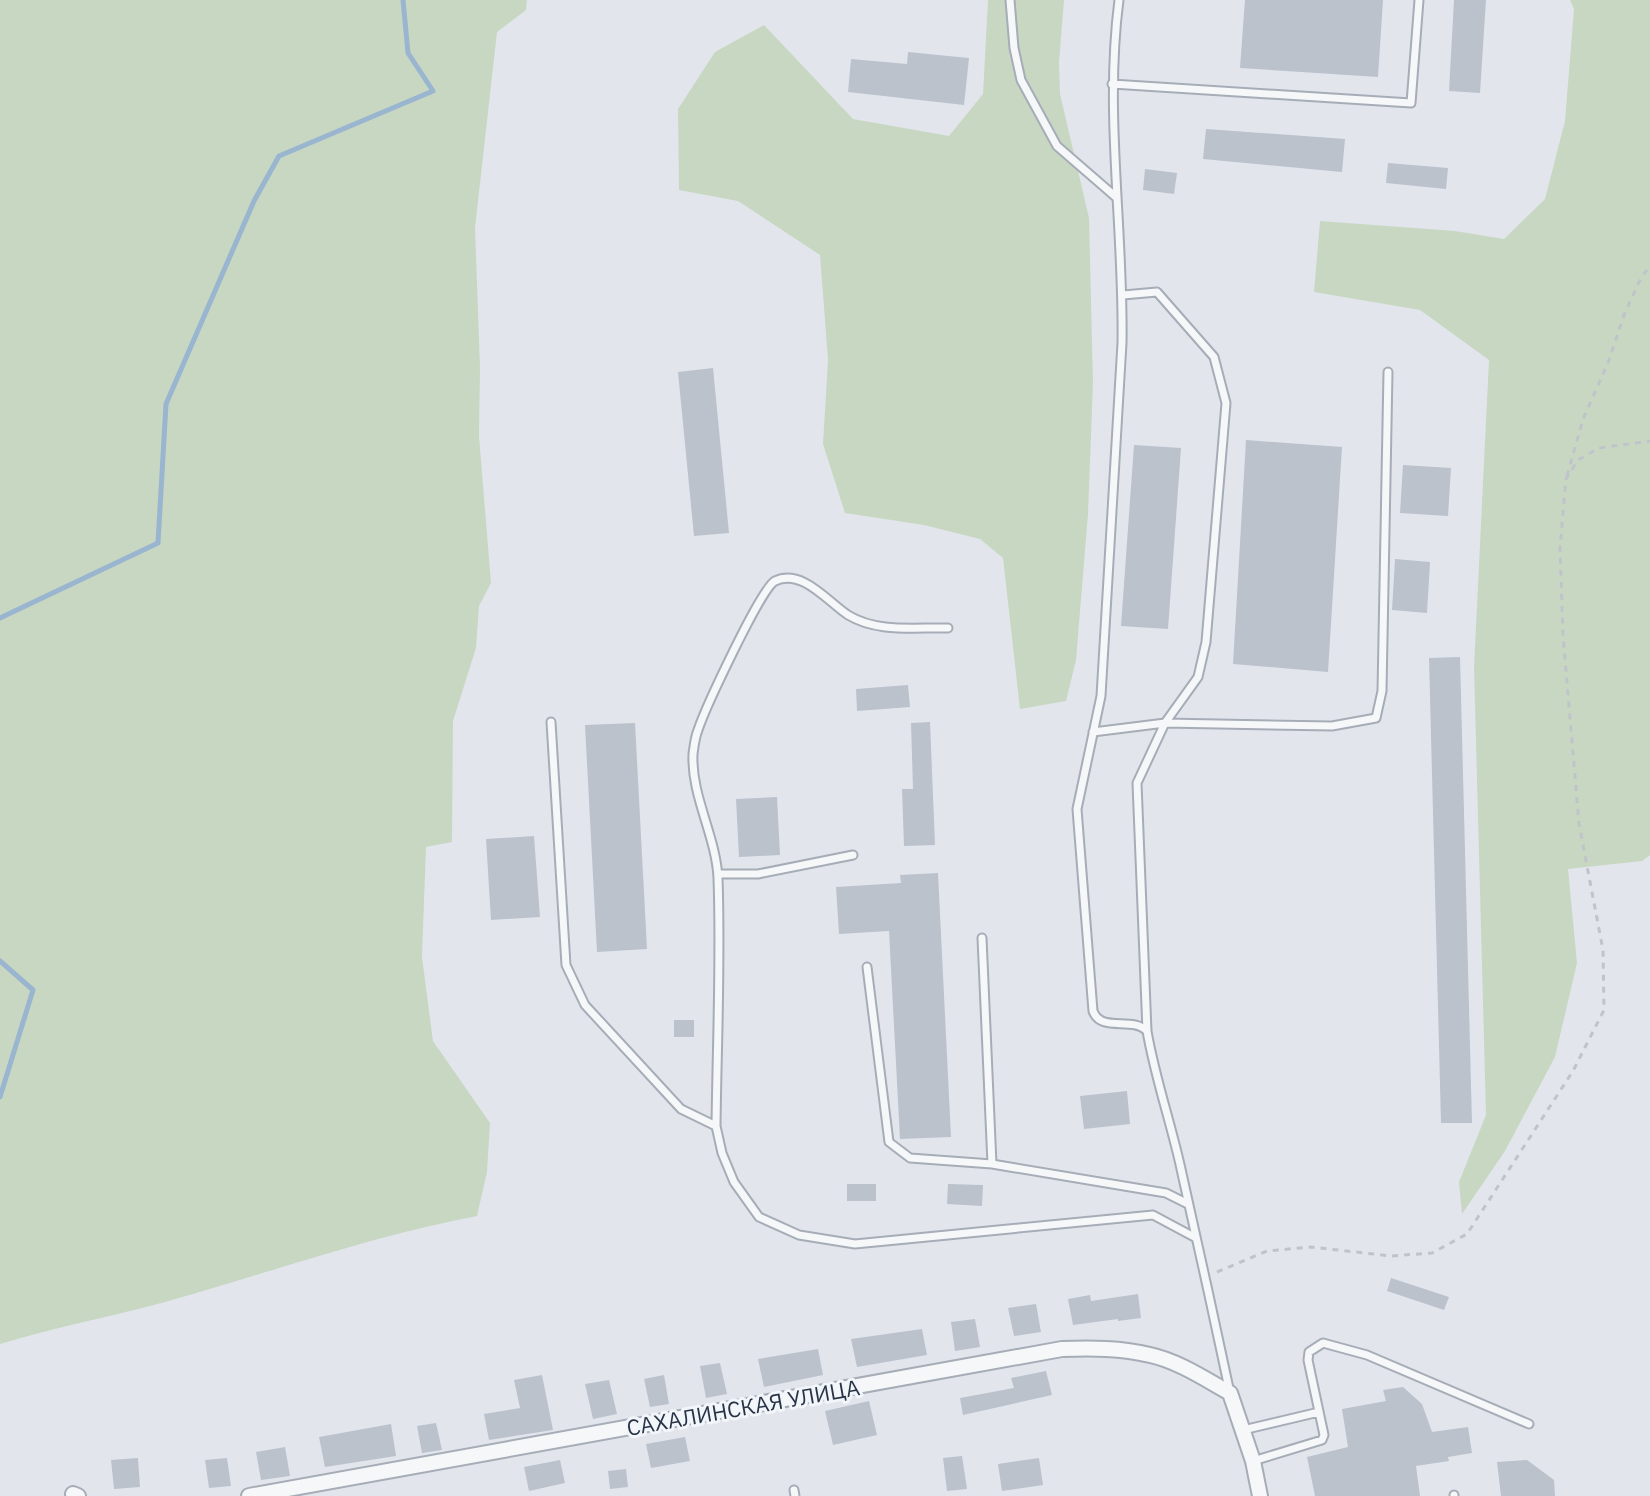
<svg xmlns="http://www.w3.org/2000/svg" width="1650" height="1496" font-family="'IBM Plex Sans',sans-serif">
  <rect width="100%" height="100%" fill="#e2e6ec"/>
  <!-- green -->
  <path fill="#c8d7c2" d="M 0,0 L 527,0 L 526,10 L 497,32 L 475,228 L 480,367 L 479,436 L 491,583 L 479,606 L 476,648 L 453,721 L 452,842 L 426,847 L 422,957 L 433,1041 L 490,1123 L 487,1172 L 477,1216 C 371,1236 269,1273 165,1302 C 110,1317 55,1327 0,1344 Z
    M 988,0 L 1064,0 L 1059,62 L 1060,94 L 1089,218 L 1093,383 L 1088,514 L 1076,660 L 1066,701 L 1020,709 L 1003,558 L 980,539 L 924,525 L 845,513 L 823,444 L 828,360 L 820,255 L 738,201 L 679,190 L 678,109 L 715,52 L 764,25 L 853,119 L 949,136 L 983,94 Z
    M 1570,0 L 1650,0 L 1650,855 L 1642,861 L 1568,869 L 1577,963 L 1555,1057 L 1505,1151 L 1462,1214 L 1459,1182 L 1486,1115 L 1474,667 L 1489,360 L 1420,310 L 1314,292 L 1320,221 L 1455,231 L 1504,239 L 1545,199 L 1565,121 L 1574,9 Z"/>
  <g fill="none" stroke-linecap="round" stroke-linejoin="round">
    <!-- stream -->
    <path stroke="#99b5cf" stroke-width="5" d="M 0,618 L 158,543 L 166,404 L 254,201 L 279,156 L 433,91 L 408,53 L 403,0
      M 0,961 L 33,990 L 0,1097"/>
  </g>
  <!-- building -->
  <path fill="#bbc2cc" d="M 1245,0 L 1383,0 L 1378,77 L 1240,68 Z
    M 1454,0 L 1486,0 L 1480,93 L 1449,91 Z
    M 908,52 L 969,58 L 964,105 L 848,92 L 851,59 L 907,64 Z
    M 1206,129 L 1345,139 L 1342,172 L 1203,159 Z
    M 1388,163 L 1448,168 L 1446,189 L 1386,183 Z
    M 1145,169 L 1177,173 L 1174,194 L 1143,190 Z
    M 713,368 L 729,533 L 694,536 L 678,372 Z
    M 1246,440 L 1342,447 L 1328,672 L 1233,664 Z
    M 1134,445 L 1181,448 L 1168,629 L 1121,626 Z
    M 1403,465 L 1451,468 L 1448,516 L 1400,513 Z
    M 1395,559 L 1430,562 L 1427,613 L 1392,610 Z
    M 1460,657 L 1472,1123 L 1441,1123 L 1429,658 Z
    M 908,685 L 910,707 L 857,711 L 856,689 Z
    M 930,722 L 935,845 L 904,846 L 902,789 L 913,789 L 911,723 Z
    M 635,723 L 647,949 L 597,952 L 585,725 Z
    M 777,797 L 780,855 L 739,857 L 736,799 Z
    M 534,836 L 540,917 L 491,920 L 486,839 Z
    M 938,873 L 951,1137 L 900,1139 L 889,931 L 839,934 L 836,887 L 901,883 L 900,875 Z
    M 674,1020 L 694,1020 L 694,1037 L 674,1037 Z
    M 1127,1091 L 1130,1124 L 1084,1129 L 1080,1096 Z
    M 847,1184 L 876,1184 L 876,1201 L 847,1201 Z
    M 948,1184 L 983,1185 L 982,1206 L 947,1204 Z
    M 1391,1278 L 1449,1297 L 1444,1310 L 1387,1291 Z
    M 1138,1294 L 1141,1318 L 1118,1321 L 1118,1319 L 1073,1325 L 1068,1299 L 1090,1295 L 1091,1301 Z
    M 1036,1304 L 1041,1332 L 1014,1336 L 1008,1308 Z
    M 975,1319 L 980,1347 L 955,1351 L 951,1322 Z
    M 922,1329 L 927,1355 L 857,1367 L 851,1339 Z
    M 818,1349 L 823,1375 L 764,1387 L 758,1359 Z
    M 720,1363 L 727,1394 L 706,1398 L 700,1366 Z
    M 1046,1371 L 1052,1395 L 963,1415 L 960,1398 L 1014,1388 L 1011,1378 Z
    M 542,1375 L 553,1430 L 489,1440 L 484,1414 L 520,1408 L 514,1380 Z
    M 664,1375 L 669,1404 L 650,1407 L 644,1379 Z
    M 609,1380 L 617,1414 L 593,1419 L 585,1384 Z
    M 1403,1387 L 1422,1404 L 1432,1432 L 1468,1427 L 1472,1453 L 1448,1457 L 1449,1461 L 1416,1466 L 1420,1496 L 1315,1496 L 1307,1457 L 1348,1447 L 1342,1409 L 1386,1401 L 1383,1390 Z
    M 869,1401 L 877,1435 L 833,1445 L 825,1411 Z
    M 436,1423 L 442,1450 L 422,1453 L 417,1426 Z
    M 391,1424 L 396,1456 L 325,1467 L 319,1437 Z
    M 685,1437 L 690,1461 L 651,1468 L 646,1444 Z
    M 285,1447 L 290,1476 L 261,1480 L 256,1452 Z
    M 962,1456 L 967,1489 L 947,1491 L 943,1458 Z
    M 138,1458 L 140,1487 L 114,1489 L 111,1460 Z
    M 227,1458 L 231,1486 L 209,1488 L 205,1460 Z
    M 1039,1458 L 1043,1485 L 1002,1491 L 998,1464 Z
    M 560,1460 L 565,1483 L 529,1491 L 524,1467 Z
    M 1527,1460 L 1554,1480 L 1555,1496 L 1501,1496 L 1497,1462 Z
    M 626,1469 L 628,1487 L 610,1489 L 608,1471 Z"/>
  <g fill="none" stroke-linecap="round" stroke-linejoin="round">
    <defs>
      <path id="lane" d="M 1010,0 L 1014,48 L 1021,80 L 1057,146 L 1117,198
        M 1119,0 C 1104,114 1124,228 1122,343 L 1101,696 L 1077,809 L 1093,1011 C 1101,1033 1132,1016 1147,1031 C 1155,1078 1171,1123 1181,1169 C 1198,1244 1214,1318 1230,1393
        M 1112,84 L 1411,103 L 1419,0
        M 1123,295 L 1157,292 L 1214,357 L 1226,403 L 1206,642 L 1198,677 L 1165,723 L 1137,783 L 1147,1031
        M 551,722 L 566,965 L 585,1005 L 681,1109 L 716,1126 L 722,1153 L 734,1182 L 759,1217 L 799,1235 L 855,1244 L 1153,1215 L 1196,1238
        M 1093,732 L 1165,723 L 1332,726 L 1376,718 L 1382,691 L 1388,372
        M 718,874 L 758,874 L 853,855
        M 982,938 L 992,1164
        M 867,967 L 889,1142 L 910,1158 L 992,1164 L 1166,1193 L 1188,1204
        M 716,1126 C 717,1044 721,961 718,878 C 716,836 691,796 693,754 C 694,746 695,737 698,730 C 705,709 761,588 775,581 C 802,568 828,602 848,615 C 877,633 916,627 948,628
        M 1243,1430 L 1319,1412
        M 1253,1461 L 1322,1440 L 1324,1435 L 1308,1360 L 1309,1352 L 1323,1343 L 1367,1355 L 1529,1424
        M 794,1490 L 795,1496
        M 1454,1495 L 1454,1496"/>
      <path id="street" d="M 73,1494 L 78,1496
        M 249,1496 L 1062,1349 C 1092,1348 1121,1348 1150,1355 C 1178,1361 1205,1379 1230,1393 L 1253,1461 L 1260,1496"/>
    </defs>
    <!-- lane casing -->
    <use href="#lane" stroke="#a6adb7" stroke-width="11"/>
    <!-- street casing -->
    <use href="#street" stroke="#a6adb7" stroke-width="18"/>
    <!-- path -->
    <path stroke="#c0c4ca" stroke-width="3" stroke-dasharray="6 6" stroke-linecap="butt" d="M 1567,476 L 1583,419 L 1608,363 L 1624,315 L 1639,282 L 1650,265
      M 1217,1272 L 1267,1251 L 1311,1247 L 1391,1256 L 1432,1253 L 1467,1234 L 1573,1071 L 1604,1010 L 1603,950 L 1579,824 L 1563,635 L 1560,548 L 1566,479 L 1578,460 L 1599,448 L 1650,441"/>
    <!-- lane -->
    <use href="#lane" stroke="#f5f7f9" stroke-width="7"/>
    <!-- street -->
    <use href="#street" stroke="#f5f7f9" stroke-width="14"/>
  </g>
  <g text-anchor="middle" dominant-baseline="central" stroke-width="6" stroke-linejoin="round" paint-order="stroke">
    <!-- street labels -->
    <g font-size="22" fill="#283446" stroke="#f2f5f9">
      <text transform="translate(743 1407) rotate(-10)">САХАЛИНСКАЯ УЛИЦА</text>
    </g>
  </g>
</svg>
